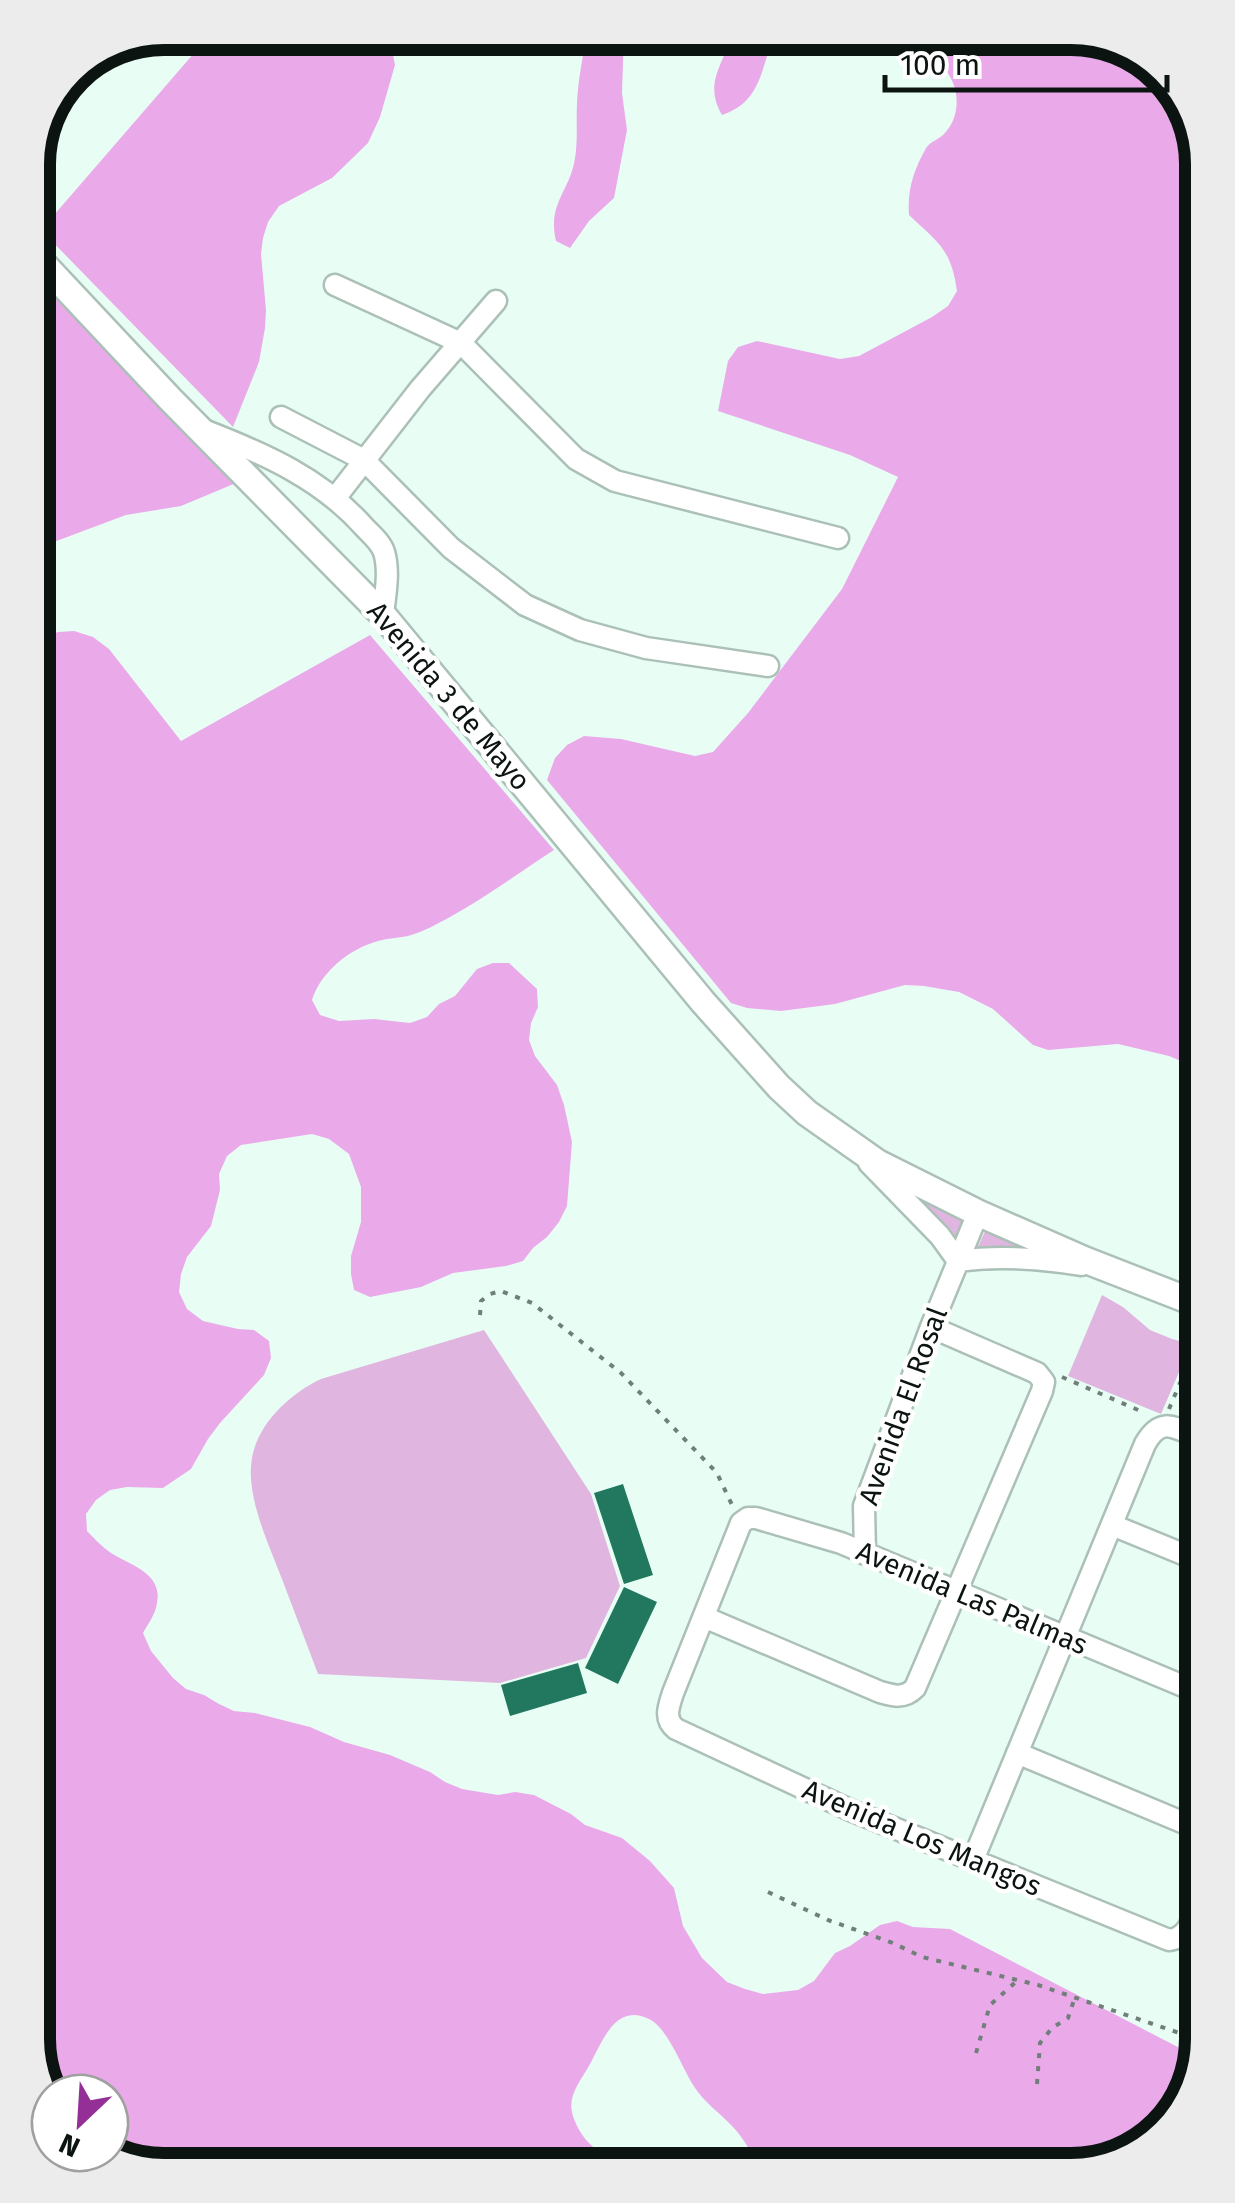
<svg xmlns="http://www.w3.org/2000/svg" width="1235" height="2203" font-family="'Fira Sans',sans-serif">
  <rect width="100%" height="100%" fill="#e8fef5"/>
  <!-- green -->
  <path fill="#e0b5e0" d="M 905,1190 L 965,1219 L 956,1241 Z
    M 987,1227 L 1032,1247 L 991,1248 L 976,1251 Z
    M 1102,1295 L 1123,1307 L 1150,1330 L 1172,1339 L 1191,1344 L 1161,1414 L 1068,1376 Z
    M 484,1330 L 591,1494 L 620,1586 L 586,1658 L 500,1683 L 318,1674 C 306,1642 294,1611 282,1579 C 269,1545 245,1495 252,1458 C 258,1423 291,1393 321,1379 Z"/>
  <!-- forest -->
  <path fill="#eaaaea" d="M 192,33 L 389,33 L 395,65 L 380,117 L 368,143 L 332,178 L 279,206 L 268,222 L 263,238 L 261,254 L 266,310 L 265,328 L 259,362 L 233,427 L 41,230 L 195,52 L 196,37 Z
    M 587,33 L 624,33 L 622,93 L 627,130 L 614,198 L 589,221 L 570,248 L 556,241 C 547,203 570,192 575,158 C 578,140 576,121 577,103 C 578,80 583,56 587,33 Z
    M 732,33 L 775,33 C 761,67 762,102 722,115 C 703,82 724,65 732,33 Z
    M 917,33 L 1081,33 L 1145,55 L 1192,113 L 1197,1068 L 1169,1056 L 1118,1044 L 1048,1050 L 1033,1045 L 993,1009 L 959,992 L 924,986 L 905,985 L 835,1004 L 781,1011 L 747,1008 L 731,1003 L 547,780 L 555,758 L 567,745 L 584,736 L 621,739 L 695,756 L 713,752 L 748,713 L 842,589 L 898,477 L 850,455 L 718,411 L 728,361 L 738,347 L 757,341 L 840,359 L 859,356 L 932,317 L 948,306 L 957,291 C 951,248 938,243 909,215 C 907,189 914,170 926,148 C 931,141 938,140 944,134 C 957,121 960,100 953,83 C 947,67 928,48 917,33 Z
    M 33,270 L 236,483 L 181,506 L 126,515 L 35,549 Z
    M 74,631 L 93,637 L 109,649 L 181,741 L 370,635 L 554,850 C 520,872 486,897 450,917 C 437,924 423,932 408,936 C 398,938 388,938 378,941 C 349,949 321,972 312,1000 L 320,1015 L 339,1021 L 374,1019 L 410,1023 L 427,1017 L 439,1004 L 455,996 L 477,969 L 493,963 L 509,963 L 537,989 L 538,1007 L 531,1023 L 529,1040 L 535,1056 L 557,1085 L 564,1105 L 572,1142 L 567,1206 L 559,1222 L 547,1237 L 533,1248 L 523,1261 L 506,1266 L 453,1273 L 421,1287 L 370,1297 L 354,1290 L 351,1274 L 351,1256 L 361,1222 L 361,1187 L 349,1154 L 329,1139 L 312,1134 L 241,1145 L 227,1156 L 219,1174 L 220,1190 L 211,1226 L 187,1257 L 181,1274 L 179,1292 L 187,1309 L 203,1321 L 238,1329 L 254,1330 L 269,1341 L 271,1358 L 264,1375 L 220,1423 L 208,1439 L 191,1469 L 163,1488 L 127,1487 L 110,1490 L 96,1500 L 86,1514 L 87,1531 C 94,1538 102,1547 111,1553 C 130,1565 163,1573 157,1603 C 156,1613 148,1624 143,1633 L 151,1651 L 173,1678 L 186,1689 L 204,1695 L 219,1704 L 234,1711 L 255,1713 L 310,1727 L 344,1742 L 390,1755 L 430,1772 L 445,1782 L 462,1789 L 498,1795 L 515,1792 L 534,1795 L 571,1814 L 585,1825 L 622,1838 L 650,1861 L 674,1888 L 683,1926 L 702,1958 L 727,1982 L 745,1989 L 763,1994 L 798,1990 L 814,1981 L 835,1953 L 850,1946 L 880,1925 L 897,1921 L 913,1927 L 950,1929 L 1199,2058 L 1180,2113 L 1122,2160 L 758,2164 C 750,2151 743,2137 732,2126 C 720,2113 704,2102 695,2088 C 682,2069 669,2029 649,2019 C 615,2002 602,2043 590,2064 C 582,2079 568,2094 572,2112 C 574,2123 583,2138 591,2145 C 611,2165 639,2149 664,2151 C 677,2153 688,2159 700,2165 L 156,2170 L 105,2153 L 110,2153 L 110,2093 L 50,2093 L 50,2099 L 43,2090 L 35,641 L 58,632 Z"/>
  <!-- building -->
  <path fill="#22785e" d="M 623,1484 L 653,1575 L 624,1584 L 594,1493 Z
    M 624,1587 L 657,1602 L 618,1684 L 585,1668 Z
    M 578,1663 L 587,1693 L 510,1716 L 501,1685 Z"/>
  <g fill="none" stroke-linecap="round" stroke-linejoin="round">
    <defs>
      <path id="minor" d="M 335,285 L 461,343 L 576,459 L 615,481 L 838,538
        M 281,417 L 364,460 L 451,548 L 525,605 L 580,630 L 646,648 L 768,666
        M 206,431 C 265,454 322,479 365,528 C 372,535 381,543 384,552 C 390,572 385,595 383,615
        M 336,497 L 420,389 L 496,301
        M 869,1163 L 940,1236 L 958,1261 C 1000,1255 1039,1258 1081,1265
        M 1112,1525 L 1200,1561
        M 865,1554 L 864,1506 L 931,1327 L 978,1213
        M 704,1617 L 880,1692 C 894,1696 904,1699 915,1688 L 1042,1391 L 1044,1382 L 1037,1373 L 931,1327
        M 1200,1693 L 841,1543 L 756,1518 L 748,1518 L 741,1523 L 673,1693 C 669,1706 663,1719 676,1729 L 850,1810 L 1169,1940 C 1189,1938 1194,1916 1201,1899
        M 1017,1753 L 1201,1830
        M 973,1860 L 1145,1444 C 1161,1416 1174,1427 1199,1438"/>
      <path id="tertiary" d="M 33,253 L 170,399 L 383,615 L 703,1002 L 779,1087 L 807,1113 L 878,1163 L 978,1213 L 1085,1260 L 1198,1304"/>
    </defs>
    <!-- minor casing -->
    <use href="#minor" stroke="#abc0b7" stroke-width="25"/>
    <!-- tertiary casing -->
    <use href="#tertiary" stroke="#abc0b7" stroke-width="30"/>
    <!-- path -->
    <path stroke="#707f79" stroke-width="4" stroke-dasharray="5 8" stroke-linecap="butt" d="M 480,1315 L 481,1301 L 490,1294 L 501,1291 L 532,1303 L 621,1373 L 717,1473 L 733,1507
      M 1062,1377 L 1145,1413
      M 1169,1409 L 1199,1338
      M 768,1892 L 828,1920 L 893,1943 L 922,1957 L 1038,1985 L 1200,2040
      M 976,2053 L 990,2005 L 1018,1980
      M 1037,2084 L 1040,2043 L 1052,2028 L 1068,2018 L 1075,1997
      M 1143,2143 L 1188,2059 L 1202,2039"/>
    <!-- minor -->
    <use href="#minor" stroke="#fff" stroke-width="20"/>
    <!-- tertiary -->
    <use href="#tertiary" stroke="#fff" stroke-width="25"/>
  </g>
  <g text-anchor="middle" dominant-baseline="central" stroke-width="9" stroke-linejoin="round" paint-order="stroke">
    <!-- street labels -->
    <g font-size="28" fill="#0c1411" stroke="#fff">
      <text transform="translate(449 696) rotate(50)">Avenida 3 de Mayo</text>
      <text transform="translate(903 1406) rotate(-70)">Avenida El Rosal</text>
      <text transform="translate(972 1598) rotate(23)">Avenida Las Palmas</text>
      <text transform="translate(922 1838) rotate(23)">Avenida Los Mangos</text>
    </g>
  </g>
  <!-- crop -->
  <path d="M0 0H1235V2203H0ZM164 50H1071A114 114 0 0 1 1185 164V2039A114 114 0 0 1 1071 2153H164A114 114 0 0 1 50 2039V164A114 114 0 0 1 164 50Z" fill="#ececec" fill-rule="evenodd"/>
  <path fill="none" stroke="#0c1411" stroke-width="12" d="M164 50H1071A114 114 0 0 1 1185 164V2039A114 114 0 0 1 1071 2153H164A114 114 0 0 1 50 2039V164A114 114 0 0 1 164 50Z"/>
  <!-- north arrow -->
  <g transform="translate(80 2123) rotate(205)"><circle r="48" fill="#ffffff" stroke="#9ea1a0" stroke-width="2.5"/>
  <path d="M0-8L18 38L0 25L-18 38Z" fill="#932f96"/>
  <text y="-15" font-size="28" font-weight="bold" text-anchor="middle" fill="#0c1411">N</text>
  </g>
  <!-- scale -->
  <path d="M885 75v15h282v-15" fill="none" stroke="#0c1411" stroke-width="5"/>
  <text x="900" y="75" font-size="30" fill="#0c1411" stroke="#ffffff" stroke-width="8" paint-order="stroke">100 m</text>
</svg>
